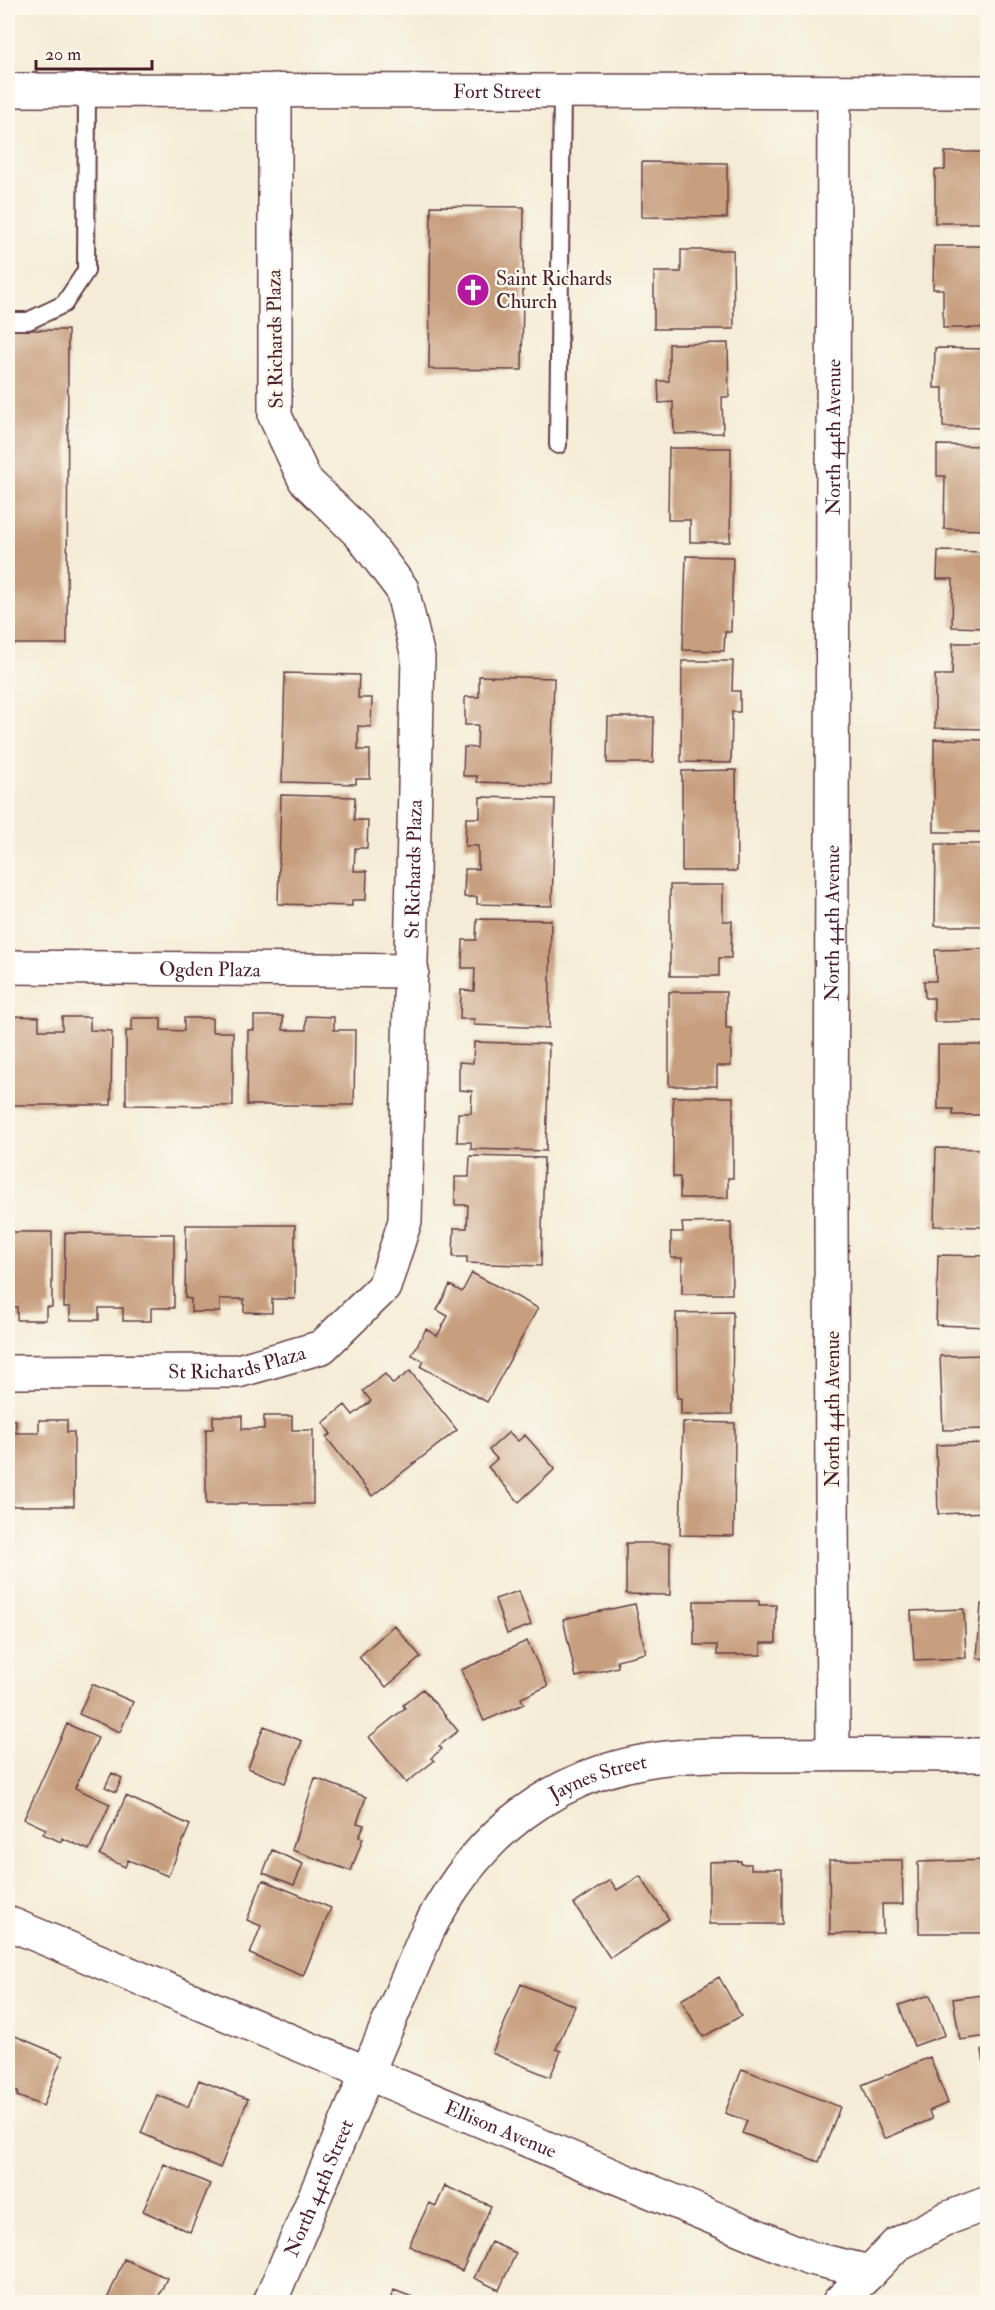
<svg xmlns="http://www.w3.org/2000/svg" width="995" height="2310" font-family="'IM FELL Double Pica',serif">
  <rect width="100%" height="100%" fill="#fbf7ec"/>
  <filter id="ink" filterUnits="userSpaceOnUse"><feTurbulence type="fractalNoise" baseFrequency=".0167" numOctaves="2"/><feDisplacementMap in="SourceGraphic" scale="12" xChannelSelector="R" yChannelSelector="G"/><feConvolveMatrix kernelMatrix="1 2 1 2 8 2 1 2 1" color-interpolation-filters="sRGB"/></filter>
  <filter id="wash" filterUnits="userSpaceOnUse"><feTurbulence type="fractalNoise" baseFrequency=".008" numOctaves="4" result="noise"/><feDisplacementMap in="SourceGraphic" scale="24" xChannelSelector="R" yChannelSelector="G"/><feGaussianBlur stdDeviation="1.35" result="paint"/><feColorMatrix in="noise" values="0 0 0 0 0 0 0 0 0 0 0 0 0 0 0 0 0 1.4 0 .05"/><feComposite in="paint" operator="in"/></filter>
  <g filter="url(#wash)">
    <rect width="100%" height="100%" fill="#f4ecd6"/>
    <g id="blocks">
      <!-- building -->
      <path fill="#c79f7f" d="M 945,152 L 988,152 L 988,223 L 935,223 L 935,170 L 945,170 Z
        M 642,162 L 727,163 L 727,218 L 642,217 Z
        M 431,206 L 524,207 L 522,370 L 429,369 Z
        M 934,246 L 988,246 L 988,328 L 943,328 L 943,289 L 933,289 Z
        M 681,250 L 733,250 L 734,329 L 654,329 L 654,272 L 681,272 Z
        M 8,330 L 68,330 L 67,644 L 8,644 Z
        M 728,343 L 729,397 L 722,397 L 723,433 L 674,434 L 673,402 L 659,403 L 658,381 L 669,381 L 669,344 Z
        M 935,348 L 988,349 L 988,428 L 943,427 L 943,388 L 934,388 Z
        M 937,445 L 988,446 L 988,530 L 944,529 L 945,476 L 937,476 Z
        M 669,448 L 731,448 L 730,542 L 690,542 L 690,520 L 668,520 Z
        M 938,551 L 988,552 L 988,628 L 952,627 L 953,579 L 937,579 Z
        M 686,556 L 733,557 L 731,632 L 725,632 L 724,651 L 683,650 Z
        M 953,643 L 988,643 L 988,729 L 935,728 L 935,675 L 952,675 Z
        M 682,661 L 733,661 L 732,691 L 740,691 L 740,712 L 732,712 L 731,763 L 681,762 Z
        M 285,673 L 359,675 L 358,698 L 372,698 L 371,727 L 358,726 L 358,750 L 370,750 L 370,779 L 356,779 L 356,784 L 282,782 Z
        M 479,676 L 554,678 L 551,785 L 477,782 L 477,776 L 463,776 L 464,747 L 477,748 L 478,725 L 465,725 L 465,697 L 479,697 Z
        M 608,717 L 654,717 L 653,763 L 607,763 Z
        M 934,739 L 988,740 L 988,832 L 934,832 Z
        M 736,770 L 737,871 L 682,871 L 682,771 Z
        M 281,795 L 355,797 L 354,820 L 368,820 L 367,848 L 355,848 L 354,871 L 367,871 L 366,900 L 352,900 L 352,906 L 278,904 Z
        M 480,797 L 555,799 L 552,906 L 477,904 L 477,897 L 464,897 L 465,869 L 478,869 L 478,846 L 465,846 L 466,818 L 480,818 Z
        M 936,844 L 988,844 L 988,926 L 935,926 Z
        M 670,885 L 723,885 L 723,921 L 732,921 L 731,958 L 719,958 L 719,976 L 670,976 Z
        M 477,919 L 551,920 L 549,1028 L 474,1025 L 474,1019 L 460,1019 L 461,990 L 474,991 L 475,968 L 462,968 L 463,940 L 476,940 Z
        M 988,949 L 988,1021 L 934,1022 L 934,998 L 925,998 L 924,981 L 936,981 L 935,950 Z
        M 669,992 L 726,992 L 726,1028 L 731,1028 L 731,1066 L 717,1066 L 717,1086 L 669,1086 Z
        M 10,1016 L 39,1017 L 39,1030 L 62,1030 L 62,1017 L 90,1017 L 90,1030 L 112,1031 L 111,1105 L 8,1105 L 8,1030 L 10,1030 Z
        M 254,1016 L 283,1016 L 283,1030 L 306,1030 L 306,1016 L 334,1017 L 334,1030 L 355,1030 L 354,1105 L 247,1105 L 248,1030 L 254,1030 Z
        M 132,1018 L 161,1018 L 161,1030 L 184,1031 L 184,1018 L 212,1018 L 212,1032 L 233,1032 L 233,1106 L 126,1105 L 126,1031 L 132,1031 Z
        M 474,1042 L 549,1044 L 546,1151 L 471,1149 L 471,1142 L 457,1142 L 458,1113 L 471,1113 L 472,1091 L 459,1090 L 459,1062 L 473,1063 Z
        M 938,1045 L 984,1045 L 988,1115 L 953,1115 L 953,1109 L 938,1109 Z
        M 673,1097 L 733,1097 L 733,1178 L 728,1178 L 728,1198 L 680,1198 L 680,1177 L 673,1177 Z
        M 936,1148 L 986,1149 L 985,1227 L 934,1226 Z
        M 470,1156 L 544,1158 L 541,1266 L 467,1263 L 467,1257 L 453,1257 L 454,1228 L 467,1228 L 468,1205 L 455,1205 L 455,1177 L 469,1177 Z
        M 731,1222 L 732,1294 L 682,1294 L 682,1258 L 671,1258 L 671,1232 L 683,1232 L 682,1223 Z
        M 186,1225 L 295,1225 L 295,1299 L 272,1299 L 272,1313 L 244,1312 L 244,1299 L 220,1299 L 220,1312 L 191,1312 L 191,1299 L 185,1298 Z
        M 8,1232 L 52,1232 L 52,1307 L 46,1307 L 46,1320 L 17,1320 L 17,1307 L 8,1307 Z
        M 65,1233 L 174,1234 L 174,1308 L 151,1308 L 151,1321 L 123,1321 L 123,1308 L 99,1308 L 99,1320 L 70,1320 L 70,1307 L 64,1307 Z
        M 938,1255 L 988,1256 L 988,1327 L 936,1325 Z
        M 472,1273 L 538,1308 L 487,1402 L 421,1367 L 424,1361 L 412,1355 L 426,1329 L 437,1336 L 448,1316 L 437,1310 L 450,1285 L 462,1292 Z
        M 733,1312 L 732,1414 L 681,1415 L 681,1398 L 677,1398 L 676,1313 Z
        M 988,1355 L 988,1429 L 943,1430 L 940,1356 Z
        M 410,1371 L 457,1430 L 372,1496 L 326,1437 L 331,1434 L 323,1423 L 345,1405 L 353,1415 L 371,1401 L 363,1391 L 385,1374 L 393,1384 Z
        M 213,1416 L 242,1416 L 242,1429 L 264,1429 L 264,1416 L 292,1416 L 292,1430 L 313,1430 L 313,1504 L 206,1504 L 206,1429 L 213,1429 Z
        M 8,1420 L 16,1420 L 16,1433 L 39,1433 L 39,1420 L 67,1420 L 67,1432 L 74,1432 L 74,1506 L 8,1506 Z
        M 683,1422 L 735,1423 L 734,1536 L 680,1535 Z
        M 509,1432 L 518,1441 L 525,1435 L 555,1469 L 519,1502 L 488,1467 L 497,1459 L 489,1450 Z
        M 988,1443 L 988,1512 L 938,1514 L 936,1445 Z
        M 626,1543 L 670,1543 L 670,1595 L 626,1594 Z
        M 519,1591 L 531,1625 L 507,1634 L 495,1599 Z
        M 694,1601 L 759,1601 L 759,1605 L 776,1605 L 776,1643 L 761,1643 L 761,1655 L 717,1655 L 717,1645 L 694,1645 Z
        M 635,1604 L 646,1653 L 617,1660 L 618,1667 L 576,1677 L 563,1619 Z
        M 981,1604 L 988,1605 L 988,1659 L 977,1658 Z
        M 964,1609 L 966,1658 L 914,1660 L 911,1611 Z
        M 394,1625 L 421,1657 L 386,1687 L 359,1657 Z
        M 527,1641 L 548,1686 L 521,1698 L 524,1704 L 484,1721 L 461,1670 Z
        M 92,1684 L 133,1702 L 120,1732 L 79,1714 Z
        M 423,1689 L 458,1731 L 439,1746 L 442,1749 L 431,1758 L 434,1761 L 406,1783 L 369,1737 L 405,1708 L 403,1705 Z
        M 67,1724 L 98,1738 L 75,1788 L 110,1804 L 89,1850 L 62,1838 L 61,1842 L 43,1834 L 46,1829 L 24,1819 Z
        M 264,1726 L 302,1741 L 285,1783 L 248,1768 Z
        M 112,1773 L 122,1778 L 116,1792 L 105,1787 Z
        M 315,1778 L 366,1797 L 357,1823 L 364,1825 L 359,1837 L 363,1838 L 351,1871 L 292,1850 Z
        M 126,1796 L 190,1825 L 168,1876 L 128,1860 L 125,1867 L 100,1855 Z
        M 272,1850 L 303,1864 L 294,1885 L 263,1873 Z
        M 829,1860 L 902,1860 L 903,1904 L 882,1904 L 883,1933 L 830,1934 Z
        M 988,1860 L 988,1933 L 919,1933 L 918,1862 Z
        M 741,1861 L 741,1864 L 751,1864 L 751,1869 L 782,1869 L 782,1924 L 709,1924 L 709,1862 Z
        M 640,1876 L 669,1919 L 610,1958 L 574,1904 L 610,1880 L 617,1890 Z
        M 263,1880 L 331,1908 L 303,1976 L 250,1954 L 261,1926 L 247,1920 Z
        M 719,1977 L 741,2016 L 703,2037 L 681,2000 Z
        M 521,1984 L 575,2006 L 556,2049 L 561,2051 L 550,2077 L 492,2053 Z
        M 930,1995 L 945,2035 L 914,2046 L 899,2005 Z
        M 982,1995 L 988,2036 L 960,2040 L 953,1999 Z
        M 8,2033 L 63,2056 L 43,2106 L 17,2096 L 18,2092 L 8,2088 Z
        M 988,2049 L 988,2079 L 986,2079 L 982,2050 Z
        M 930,2057 L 948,2103 L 929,2111 L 932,2119 L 884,2139 L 862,2085 Z
        M 742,2069 L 840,2107 L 819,2162 L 742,2133 L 747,2121 L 725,2113 Z
        M 199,2080 L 248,2099 L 220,2168 L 141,2133 L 157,2095 L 188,2107 Z
        M 164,2164 L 210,2184 L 190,2232 L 143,2211 Z
        M 445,2186 L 491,2206 L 462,2271 L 409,2246 L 429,2203 L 436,2206 Z
        M 491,2242 L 516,2253 L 499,2290 L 474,2278 Z
        M 124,2259 L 167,2278 L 156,2302 L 106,2302 Z
        M 394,2290 L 425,2302 L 389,2302 Z"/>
    </g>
  </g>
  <g filter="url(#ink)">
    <use href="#blocks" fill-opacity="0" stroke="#643e45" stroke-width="1.5"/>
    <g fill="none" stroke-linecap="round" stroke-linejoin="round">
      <defs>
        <path id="service" d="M 8,321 L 28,321 L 64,304 L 86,271 L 87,90
          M 558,445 L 562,91"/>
        <g id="minor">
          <path id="s1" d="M 8,90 L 988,92"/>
          <path id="s2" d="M 8,967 L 412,971"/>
          <path id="s3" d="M 8,1372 L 238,1371 L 322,1347 L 384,1287 L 405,1221 L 418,657 L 402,589 L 361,535 L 305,480 L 275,416 L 275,90"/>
          <path id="s4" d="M 833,1754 L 831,1216 L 834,92"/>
          <path id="s5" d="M 8,1923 L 810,2258 L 870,2272 L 896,2245 L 948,2218 L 988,2203"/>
          <path id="s6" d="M 270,2302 L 428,1930 C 474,1840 544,1779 646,1761 C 692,1753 740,1755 787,1755 C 854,1754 921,1755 988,1755"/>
          <path d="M 839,2302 L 870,2272"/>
        </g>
      </defs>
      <!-- service casing -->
      <use href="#service" stroke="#643e45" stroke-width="20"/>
      <!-- minor casing -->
      <use href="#minor" stroke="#643e45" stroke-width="36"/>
      <!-- service -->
      <use href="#service" stroke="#fff" stroke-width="16"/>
      <!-- minor -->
      <use href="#minor" stroke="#fff" stroke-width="33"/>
    </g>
  </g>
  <!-- icons -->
  <defs>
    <symbol id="church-disc" viewBox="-11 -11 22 22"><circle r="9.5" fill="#b5179e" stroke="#fbf7ec"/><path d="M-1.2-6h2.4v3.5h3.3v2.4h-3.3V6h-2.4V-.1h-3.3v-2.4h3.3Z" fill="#fff"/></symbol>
  </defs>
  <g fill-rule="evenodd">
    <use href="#church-disc" x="454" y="271" width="38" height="38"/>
  </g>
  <g text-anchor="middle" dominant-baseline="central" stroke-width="5" stroke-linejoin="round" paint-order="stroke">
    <!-- street labels -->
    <g font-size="20" fill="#4a1f2b" stroke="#fbf7ec">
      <text stroke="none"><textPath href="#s1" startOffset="489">Fort Street</textPath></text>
      <text transform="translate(275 339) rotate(-91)">St Richards Plaza</text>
      <text stroke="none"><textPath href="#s4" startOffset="1317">North 44th Avenue</textPath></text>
      <text stroke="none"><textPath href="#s3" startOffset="825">St Richards Plaza</textPath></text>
      <text stroke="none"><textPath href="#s4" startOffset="831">North 44th Avenue</textPath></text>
      <text stroke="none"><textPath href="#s2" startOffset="202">Ogden Plaza</textPath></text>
      <text stroke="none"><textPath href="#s3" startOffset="230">St Richards Plaza</textPath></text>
      <text transform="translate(832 1409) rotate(-90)">North 44th Avenue</text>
      <text stroke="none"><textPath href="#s6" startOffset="640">Jaynes Street</textPath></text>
      <text stroke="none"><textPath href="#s5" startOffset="534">Ellison Avenue</textPath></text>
      <text stroke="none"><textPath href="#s6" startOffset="124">North 44th Street</textPath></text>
    </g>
    <!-- poi labels -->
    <g font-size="20" fill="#4a1f2b" stroke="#fbf7ec" text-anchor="start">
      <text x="496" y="278">Saint Richards<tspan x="496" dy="23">Church</tspan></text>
    </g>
  </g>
  <!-- margin -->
  <rect width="995" height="2310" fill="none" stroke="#fbf7ec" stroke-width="30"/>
  <!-- scale -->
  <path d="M36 60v9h116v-9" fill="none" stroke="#4a1f2b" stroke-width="3"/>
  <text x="45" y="60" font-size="18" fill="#4a1f2b" stroke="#fbf7ec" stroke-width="4.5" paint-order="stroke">20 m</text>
</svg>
